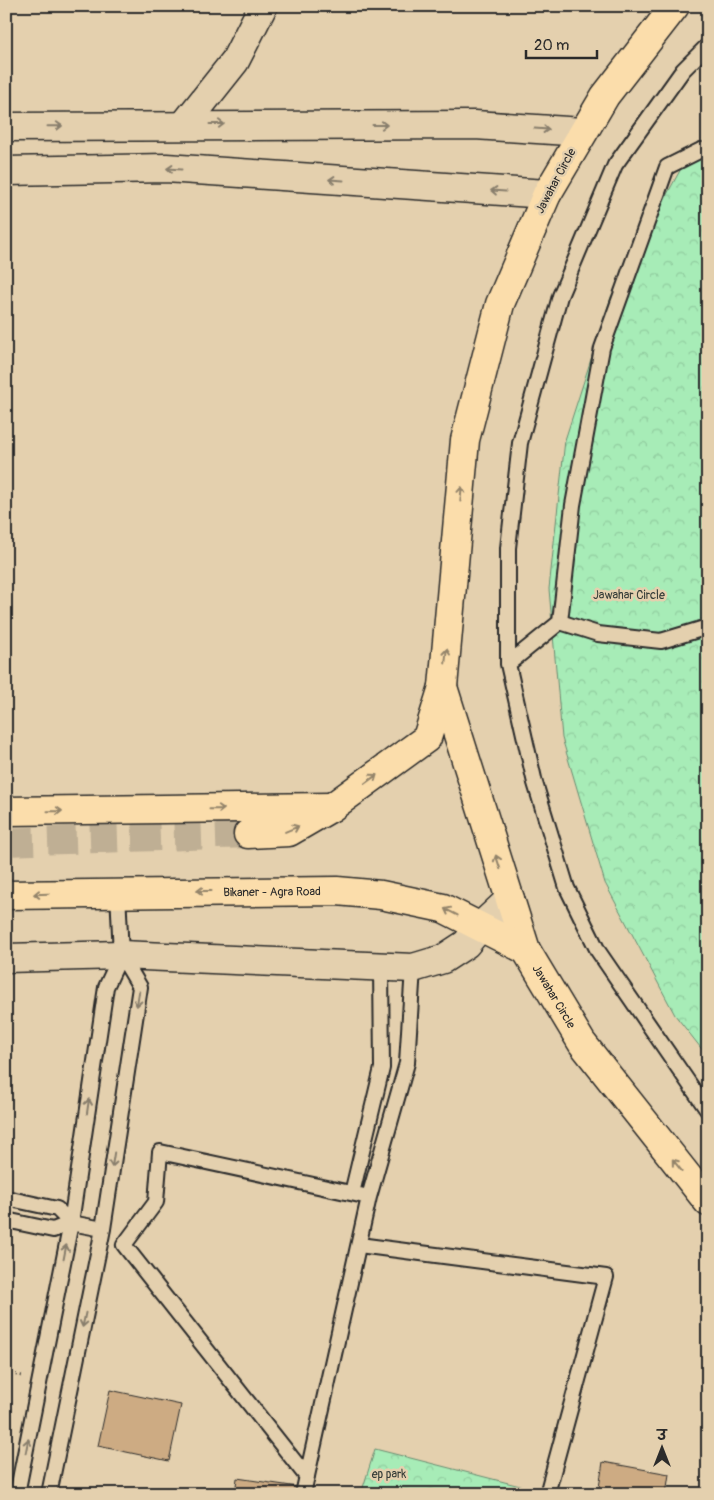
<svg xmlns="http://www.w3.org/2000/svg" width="714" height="1500" font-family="Pangolin,'Playpen Sans Deva',sans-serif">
  <defs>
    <pattern id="park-crowns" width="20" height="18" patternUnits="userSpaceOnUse" patternTransform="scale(1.25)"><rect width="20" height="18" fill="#a7ecb7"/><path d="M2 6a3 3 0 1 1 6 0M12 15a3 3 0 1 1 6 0" fill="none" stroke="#90cb9e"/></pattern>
  </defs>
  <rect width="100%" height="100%" fill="#e4d0ae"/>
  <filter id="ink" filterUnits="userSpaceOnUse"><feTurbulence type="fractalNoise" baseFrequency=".02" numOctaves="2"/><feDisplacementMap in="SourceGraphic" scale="10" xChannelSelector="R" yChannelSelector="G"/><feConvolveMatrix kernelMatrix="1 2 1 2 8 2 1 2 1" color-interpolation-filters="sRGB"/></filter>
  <g filter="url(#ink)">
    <!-- park -->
    <path fill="url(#park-crowns)" stroke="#698c71" d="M 708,136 L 708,1057 L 675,1015 L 605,883 L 562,738 L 549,589 L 565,440 L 611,297 L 683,165 Z
      M 375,1449 L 524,1487 L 522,1494 L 361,1494 Z"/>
    <!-- building -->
    <path fill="#cdab83" stroke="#2b2b2b" d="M 110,1390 L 181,1405 L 169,1461 L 98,1446 Z
      M 603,1462 L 669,1474 L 666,1494 L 598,1494 Z
      M 237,1478 L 298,1487 L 297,1494 L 235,1494 Z"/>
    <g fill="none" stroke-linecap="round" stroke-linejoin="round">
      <!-- primary-tunnel -->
      <path stroke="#bfaf94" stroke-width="28" stroke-dasharray="28 14" stroke-linecap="butt" d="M 6,842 L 248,834"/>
      <defs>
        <path id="service" d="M 708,45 L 683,70 L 615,165 L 560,296 L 520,443 L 508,548 L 508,664 L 535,783 L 567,888 L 598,951 L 708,1111
          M 560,622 L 598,634 L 661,641 L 708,627
          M 508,664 L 560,622 L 573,505 L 602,348 L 667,167 L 701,150 L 708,151
          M 352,1193 L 382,1068 L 381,967
          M 6,1198 L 57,1209 L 71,1223
          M 6,1220 L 53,1230 L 71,1223 L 103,1229
          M 359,1245 L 606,1277 L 547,1494
          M 307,1477 L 124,1245 L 156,1202 L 160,1152 L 369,1197
          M 17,1494 L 71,1223 L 106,987 L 121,955
          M 49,1494 L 103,1229 L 140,987 L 121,955 L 118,892
          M 303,1494 L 369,1197 L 407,1063 L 413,968"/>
        <path id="minor" d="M 185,124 L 235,61 L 263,6"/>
        <path id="tertiary" d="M 6,958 L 121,955 L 413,968 L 443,959 L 466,944 L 480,927 L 510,899"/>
        <path id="secondary" d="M 6,127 L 475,125 L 583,132
          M 6,171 L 166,168 L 547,194"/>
        <g id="primary">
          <path id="s1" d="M 675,6 L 605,96 L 547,194 L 500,304 L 465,440 L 443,687 L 526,950 L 582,1043 L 708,1202"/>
          <path d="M 6,811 L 332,807"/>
          <path d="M 248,834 L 289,832 L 332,807 L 427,738 L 443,687"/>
          <path id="s2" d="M 6,895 L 337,891 L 381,895 L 443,908 L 526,950"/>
        </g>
      </defs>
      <!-- service casing -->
      <use href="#service" stroke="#2b2b2b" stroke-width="18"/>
      <!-- minor casing -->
      <use href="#minor" stroke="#2b2b2b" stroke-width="31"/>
      <!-- tertiary casing -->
      <use href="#tertiary" stroke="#2b2b2b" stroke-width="31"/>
      <!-- secondary casing -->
      <use href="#secondary" stroke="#2b2b2b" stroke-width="31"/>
      <!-- primary casing -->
      <use href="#primary" stroke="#2b2b2b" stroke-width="31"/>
      <!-- path -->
      <path stroke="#2b2b2b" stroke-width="3" stroke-dasharray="1 4" stroke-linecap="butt" d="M 6,1373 L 22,1376
        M 6,1414 L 15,1416"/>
      <!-- service -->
      <use href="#service" stroke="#e4d0ae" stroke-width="14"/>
      <!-- minor -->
      <use href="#minor" stroke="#e4d0ae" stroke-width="28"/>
      <!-- tertiary -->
      <use href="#tertiary" stroke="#e4d0ae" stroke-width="28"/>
      <!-- secondary -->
      <use href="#secondary" stroke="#e4d0ae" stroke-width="28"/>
      <!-- primary -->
      <use href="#primary" stroke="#fbddab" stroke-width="28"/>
    </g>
    <!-- one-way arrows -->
    <defs><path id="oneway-shaft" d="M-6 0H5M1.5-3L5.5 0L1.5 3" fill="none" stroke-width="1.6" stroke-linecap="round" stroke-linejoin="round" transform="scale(1.25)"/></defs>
    <g stroke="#887e6c">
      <use href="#oneway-shaft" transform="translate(217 124)"/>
      <use href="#oneway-shaft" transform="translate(380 125)"/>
      <use href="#oneway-shaft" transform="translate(55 126) rotate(-1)"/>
      <use href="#oneway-shaft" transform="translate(542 129) rotate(4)"/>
      <use href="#oneway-shaft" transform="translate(174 169) rotate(-176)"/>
      <use href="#oneway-shaft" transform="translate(336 180) rotate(-176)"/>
      <use href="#oneway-shaft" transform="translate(498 191) rotate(-176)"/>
      <use href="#oneway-shaft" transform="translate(138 999) rotate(99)"/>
      <use href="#oneway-shaft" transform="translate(88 1106) rotate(-82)"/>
      <use href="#oneway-shaft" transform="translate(113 1160) rotate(99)"/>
      <use href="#oneway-shaft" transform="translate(65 1252) rotate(-79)"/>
      <use href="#oneway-shaft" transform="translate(84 1320) rotate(102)"/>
      <use href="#oneway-shaft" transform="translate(27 1446) rotate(-79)"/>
    </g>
    <g stroke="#93846b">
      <use href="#oneway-shaft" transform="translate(461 494) rotate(-85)"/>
      <use href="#oneway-shaft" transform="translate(446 656) rotate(-84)"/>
      <use href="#oneway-shaft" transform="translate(371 779) rotate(-36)"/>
      <use href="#oneway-shaft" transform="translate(217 809) rotate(-1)"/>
      <use href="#oneway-shaft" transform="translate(55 811) rotate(-1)"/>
      <use href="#oneway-shaft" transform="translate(292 829) rotate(-23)"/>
      <use href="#oneway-shaft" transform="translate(498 862) rotate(-108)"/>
      <use href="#oneway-shaft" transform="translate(204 891) rotate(180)"/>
      <use href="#oneway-shaft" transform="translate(41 894) rotate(178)"/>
      <use href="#oneway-shaft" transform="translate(451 912) rotate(-153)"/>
      <use href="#oneway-shaft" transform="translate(677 1165) rotate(-128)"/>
    </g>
  </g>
  <g text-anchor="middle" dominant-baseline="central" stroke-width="5" stroke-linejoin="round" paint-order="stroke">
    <!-- street labels -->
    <g font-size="12" fill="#2b2b2b" stroke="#e4d0ae">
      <text transform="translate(556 181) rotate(-62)">Jawahar Circle</text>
      <text stroke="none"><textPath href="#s2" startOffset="266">Bikaner - Agra Road</textPath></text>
      <text stroke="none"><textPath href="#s1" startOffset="1066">Jawahar Circle</textPath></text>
    </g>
    <!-- park labels -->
    <g font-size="12" fill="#373e39" stroke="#e4d0ae">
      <text x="629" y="595">Jawahar Circle</text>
      <text x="389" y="1474">ep park</text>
    </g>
  </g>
  <!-- margin -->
  <rect width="714" height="1500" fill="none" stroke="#e4d0ae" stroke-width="25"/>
  <rect x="12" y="12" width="689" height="1475" fill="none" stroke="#2b2b2b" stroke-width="2" filter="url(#ink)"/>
  <!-- north arrow -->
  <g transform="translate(662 1448)" stroke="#e4d0ae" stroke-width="4" paint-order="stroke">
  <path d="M0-4L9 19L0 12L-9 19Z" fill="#2b2b2b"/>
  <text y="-8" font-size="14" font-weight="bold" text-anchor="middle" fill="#2b2b2b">उ</text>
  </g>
  <!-- scale -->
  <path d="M526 50v8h71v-8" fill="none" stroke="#2b2b2b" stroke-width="2.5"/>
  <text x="534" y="50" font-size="15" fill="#2b2b2b" stroke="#e4d0ae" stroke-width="4" paint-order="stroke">20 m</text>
</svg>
